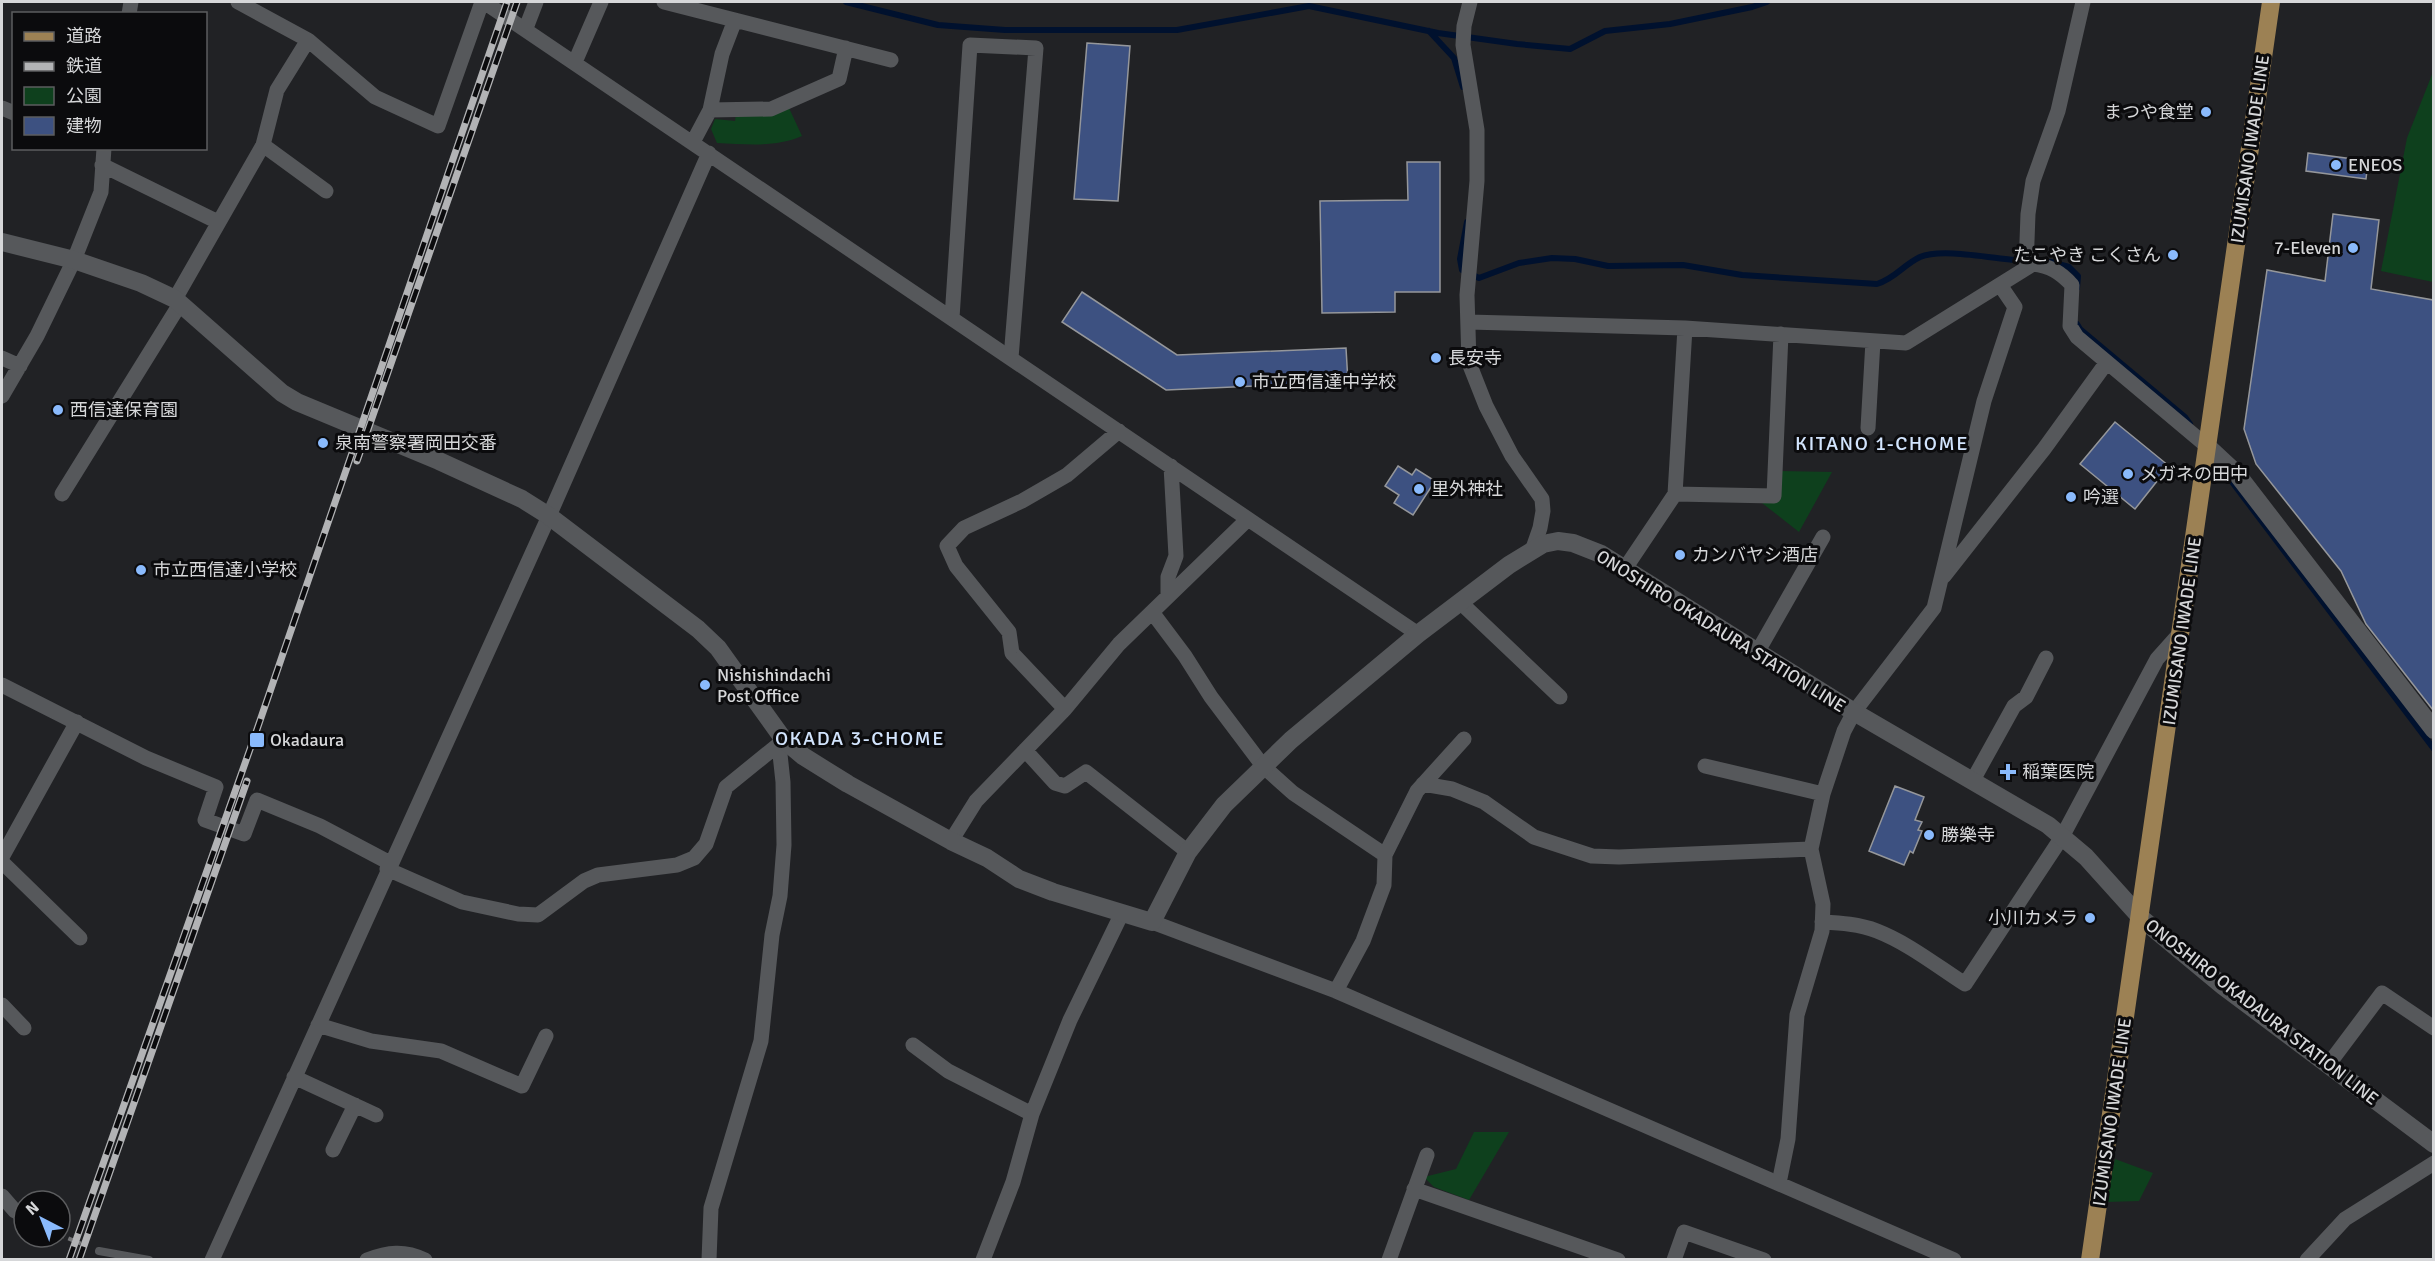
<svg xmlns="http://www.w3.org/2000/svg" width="2435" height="1261" font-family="Signika,'Noto Sans JP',sans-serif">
  <rect width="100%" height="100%" fill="#212225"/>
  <!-- green -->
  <path fill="#0e401d" d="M 2433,72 L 2433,282 L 2381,271 L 2407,138 Z
    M 789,108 L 802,136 C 774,148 746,144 717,143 L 711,129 L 715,119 L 735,121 L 736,114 Z
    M 1780,471 L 1832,472 L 1799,532 L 1762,503 Z
    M 1474,1132 L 1509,1132 L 1469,1200 L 1434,1187 L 1424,1177 L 1456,1169 Z
    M 2115,1159 L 2153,1173 L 2139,1201 L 2106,1202 Z"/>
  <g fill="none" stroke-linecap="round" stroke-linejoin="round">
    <!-- stream -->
    <path stroke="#00112e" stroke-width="6" d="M 846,2 L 938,25 L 1005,30 L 1177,30 L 1309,6 L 1438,33 L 1517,44 L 1570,49 L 1605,31 L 1670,24 L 1752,7 L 1767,2
      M 1429,31 L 1454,58 L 1463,87
      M 1467,222 L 1460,259 L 1462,270 L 1479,278 L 1519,263 L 1552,258 L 1575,259 L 1608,266 L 1683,265 L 1742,275 L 1877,284 C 1896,278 1903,265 1920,257 C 1943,247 1999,260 2026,261
      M 2051,262 L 2069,267 L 2078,276 L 2077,288
      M 2077,324 L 2080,329 L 2185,417 L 2190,424
      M 2226,474 L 2434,749"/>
  </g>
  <!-- building -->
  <path fill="#3d5181" stroke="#95979b" stroke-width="1.5" d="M 1087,43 L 1130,46 L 1118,201 L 1074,199 Z
    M 2308,153 L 2368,161 L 2366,179 L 2306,171 Z
    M 1407,162 L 1440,162 L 1440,292 L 1395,292 L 1395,312 L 1322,313 L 1320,201 L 1408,200 Z
    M 2333,214 L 2379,220 L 2371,289 L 2433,300 L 2433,710 L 2366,624 L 2341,571 L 2256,464 L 2244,429 L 2267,270 L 2325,281 Z
    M 1082,292 L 1177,355 L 1346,348 L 1348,382 L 1166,390 L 1062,322 Z
    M 2115,422 L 2169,466 L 2135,509 L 2080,464 Z
    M 1398,466 L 1412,475 L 1416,469 L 1435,481 L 1413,515 L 1394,503 L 1399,495 L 1385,486 Z
    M 1895,786 L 1924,797 L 1915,820 L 1922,822 L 1918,830 L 1922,831 L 1913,853 L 1910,851 L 1904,865 L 1869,851 Z"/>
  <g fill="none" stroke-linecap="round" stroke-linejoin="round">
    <!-- path -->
    <path stroke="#757678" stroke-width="4" stroke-dasharray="4.5 4.5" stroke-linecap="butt" d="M 60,1235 L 87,1246"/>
    <!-- lane -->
    <path stroke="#56585b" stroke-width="8" d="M 99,1251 L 149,1260"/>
    <!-- street -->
    <path stroke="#56585b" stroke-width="15" d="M 238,2 L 308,40 L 375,97 L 438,126 L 482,2
      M 484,2 L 1418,634
      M 664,2 L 891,60
      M 1470,2 L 1464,26 L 1463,45 L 1477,130 L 1477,181 L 1467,295 L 1469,363 L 1486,406 L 1512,456 L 1542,499 L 1543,511 L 1540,528 L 1532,551
      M 129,14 L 131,2
      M 526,28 L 536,2
      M 575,62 L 601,2
      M 2,108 L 14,113
      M 710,110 L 771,109 L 839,79 L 846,48
      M 693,142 L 710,110 L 722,54 L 735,20
      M 263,145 L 326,191
      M 102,165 L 218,222
      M 2026,268 L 2028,214 L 2033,181 L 2058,111 L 2083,2
      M 175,299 L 263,145 L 277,90 L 308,40
      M 952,318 L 970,45 L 1036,48 L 1011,358
      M 1468,322 L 1685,328 L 1906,343 L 2033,264 C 2050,266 2060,272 2072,285 L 2070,326 L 2077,337 L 2208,447
      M 2,358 L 20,366
      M 2,396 L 37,336 L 74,260 L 101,192 L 104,148
      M 1868,428 L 1873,341
      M 62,494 L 180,304
      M 1675,494 L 1774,496 L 1781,334
      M 1624,570 L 1675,494 L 1685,328
      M 1944,576 L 2044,449 L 2107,362
      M 1168,596 L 1168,577 L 1176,556 L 1171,466
      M 1460,602 L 1560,697
      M 1152,612 L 1185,656 L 1211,697 L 1263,766 L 1293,793 L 1385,855
      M 1758,651 L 1823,537
      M 2,685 L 146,758 L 216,787 L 205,820 L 244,834 L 257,800 L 320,826 L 390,863
      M 1065,709 L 1012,653 L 1009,632 L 956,566 L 947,546 L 964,528 L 1022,501 L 1067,475 L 1119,431
      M 1025,750 L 1055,783 L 1065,786 L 1086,772 L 1188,852
      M 1705,766 L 1823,794
      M 1973,780 L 2014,706 L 2026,697 L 2046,658
      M 1423,784 L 1452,789 L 1484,802 L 1534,837 L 1592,856 L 1619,857 L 1811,849
      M 951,841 L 976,801 L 1065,709 L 1119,644 L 1248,519
      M 2,857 L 77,722
      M 2,862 L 80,938
      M 387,869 L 462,902 L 518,914 L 538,915 L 584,881 L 598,875 L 677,865 L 694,858 L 706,844 L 726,787 L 784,740
      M 1152,922 L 1336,991 L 1954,1260
      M 1822,922 C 1841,923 1859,924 1877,931 C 1908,943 1937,966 1965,984 L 2062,837 L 2157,659 L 2182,631
      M 1336,991 L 1363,941 L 1384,885 L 1385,855 L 1417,791 L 1464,739
      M 2,1005 L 24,1028
      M 318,1025 L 371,1041 L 441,1051 L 522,1086 L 546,1036
      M 913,1045 L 948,1071 L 1032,1114
      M 2328,1065 L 2382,993 L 2434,1028
      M 294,1077 L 376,1115
      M 333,1150 L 355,1105
      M 1779,1183 L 1788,1139 L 1797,1015 L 1822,931 L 1823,904 L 1811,849 L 1823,794 L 1844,731 L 1854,712 L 1934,608 L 1984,401 L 2015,307 L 2000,285
      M 1414,1189 L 1618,1260
      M 2,1196 L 15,1211 L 24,1215
      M 212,1260 L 549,516 L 709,153
      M 367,1260 C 388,1252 404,1250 425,1260
      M 709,1260 L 711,1208 L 761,1041 L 772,935 L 780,896 L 784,845 L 783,782 L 779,745
      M 983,1260 L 1013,1182 L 1032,1114 L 1070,1020 L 1122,913
      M 1389,1260 L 1427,1155
      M 1674,1260 L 1684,1232 L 1764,1260
      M 2307,1260 L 2345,1219 L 2434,1163"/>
    <!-- secondary -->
    <path stroke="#56585b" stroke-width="18" d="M 2,242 L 74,260 L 141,283 L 175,299 L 282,393 L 297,402 L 439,461 L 522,499 L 549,516 L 698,629 L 718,648 L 784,740 L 803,756 L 848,784 L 951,841 L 987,858 L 1019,879 L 1053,892 L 1152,922 L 1188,852 L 1224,805 L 1291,740 L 1418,634 L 1509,565 L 1543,544 L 1558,541 L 1573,543 L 1601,554 L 1854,712 L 2048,825 L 2086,857 L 2141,918 L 2223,986 L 2434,1144
      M 2208,447 L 2237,474 L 2434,730"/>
    <!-- primary -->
    <path stroke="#9c8154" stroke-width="18" d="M 2090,1260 L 2271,2"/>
    <defs>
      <path id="rail" d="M 357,461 L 517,2
        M 69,1260 L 254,738 L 507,2
        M 79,1260 L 247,781"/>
    </defs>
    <!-- rail casing -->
    <use href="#rail" stroke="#b2b3b5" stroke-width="7"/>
    <!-- rail -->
    <use href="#rail" stroke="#0b0b0d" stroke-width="4.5" stroke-dasharray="14" stroke-linecap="butt"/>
  </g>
  <!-- markers -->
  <g fill="#8abafc" stroke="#0b0b0d" stroke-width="2">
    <circle cx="2206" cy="112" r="6"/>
    <circle cx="2336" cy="165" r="6"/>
    <circle cx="2353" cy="248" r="6"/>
    <circle cx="2173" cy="255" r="6"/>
    <circle cx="1436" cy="358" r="6"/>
    <circle cx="1240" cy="382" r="6"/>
    <circle cx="58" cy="410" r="6"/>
    <circle cx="323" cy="443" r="6"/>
    <circle cx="2128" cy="474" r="6"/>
    <circle cx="1419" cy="489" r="6"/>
    <circle cx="2071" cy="497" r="6"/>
    <circle cx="1680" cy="555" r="6"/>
    <circle cx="141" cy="570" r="6"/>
    <circle cx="705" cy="685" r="6"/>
    <rect x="249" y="732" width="16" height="16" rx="3"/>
    <path d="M2005 763h6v6h6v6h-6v6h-6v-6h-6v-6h6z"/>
    <circle cx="1929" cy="835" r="6"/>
    <circle cx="2090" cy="918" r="6"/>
  </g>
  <g text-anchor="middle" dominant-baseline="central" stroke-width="6" stroke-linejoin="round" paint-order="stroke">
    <!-- poi labels -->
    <g font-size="18" fill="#d6d7d9" stroke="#0b0b0d" text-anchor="start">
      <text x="2194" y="112" text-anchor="end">まつや食堂</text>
      <text x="2348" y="165">ENEOS</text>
      <text x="2341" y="248" text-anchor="end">7-Eleven</text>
      <text x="2161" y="255" text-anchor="end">たこやき こくさん</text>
      <text x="1448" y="358">長安寺</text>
      <text x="1252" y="382">市立西信達中学校</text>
      <text x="70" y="410">西信達保育園</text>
      <text x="335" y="443">泉南警察署岡田交番</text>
      <text x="2140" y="474">メガネの田中</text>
      <text x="1431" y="489">里外神社</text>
      <text x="2083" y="497">吟選</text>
      <text x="1692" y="555">カンバヤシ酒店</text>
      <text x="153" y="570">市立西信達小学校</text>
      <text x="717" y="675">Nishishindachi<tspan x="717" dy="21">Post Office</tspan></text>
      <text x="270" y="740">Okadaura</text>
      <text x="2022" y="772">稲葉医院</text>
      <text x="1941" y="835">勝樂寺</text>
      <text x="2078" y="918" text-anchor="end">小川カメラ</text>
    </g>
    <!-- street labels -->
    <g font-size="18" fill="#d6d7d9" stroke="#0b0b0d">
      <text transform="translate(2250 149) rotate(-82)">IZUMISANO IWADE LINE</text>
      <text transform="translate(1721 631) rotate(32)">ONOSHIRO OKADAURA STATION LINE</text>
      <text transform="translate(2182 631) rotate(-82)">IZUMISANO IWADE LINE</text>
      <text transform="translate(2262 1012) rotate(38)">ONOSHIRO OKADAURA STATION LINE</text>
      <text transform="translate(2112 1112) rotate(-82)">IZUMISANO IWADE LINE</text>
    </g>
    <!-- neighbourhood labels -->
    <g font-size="20" letter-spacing="1.5" fill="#d2e4fd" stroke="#0b0b0d">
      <text x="1882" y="443">KITANO 1-CHOME</text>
      <text x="860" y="738">OKADA 3-CHOME</text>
    </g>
  </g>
  <!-- border -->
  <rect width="2435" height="1261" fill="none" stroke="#d6d7d9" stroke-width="6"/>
  <!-- legend -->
  <rect x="12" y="12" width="195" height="138" fill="#0b0b0d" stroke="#5c5d5f" stroke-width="1.5"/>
  <rect x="24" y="32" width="30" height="9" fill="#9c8154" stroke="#5c5d5f" stroke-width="1.5"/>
  <text x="66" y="42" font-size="18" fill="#d6d7d9">道路</text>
  <rect x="24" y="62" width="30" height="9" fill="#b2b3b5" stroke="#5c5d5f" stroke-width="1.5"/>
  <text x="66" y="72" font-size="18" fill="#d6d7d9">鉄道</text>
  <rect x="24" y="87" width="30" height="18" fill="#0e401d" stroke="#5c5d5f" stroke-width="1.5"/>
  <text x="66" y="102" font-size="18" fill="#d6d7d9">公園</text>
  <rect x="24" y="117" width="30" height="18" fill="#3d5181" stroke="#5c5d5f" stroke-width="1.5"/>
  <text x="66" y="132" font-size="18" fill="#d6d7d9">建物</text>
  <!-- north arrow -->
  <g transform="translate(42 1219) rotate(318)"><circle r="28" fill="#0b0b0d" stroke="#5c5d5f" stroke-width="1.5"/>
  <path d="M0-4.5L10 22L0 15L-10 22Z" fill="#8abafc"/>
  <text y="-9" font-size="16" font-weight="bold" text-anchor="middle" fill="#d6d7d9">N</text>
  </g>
</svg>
